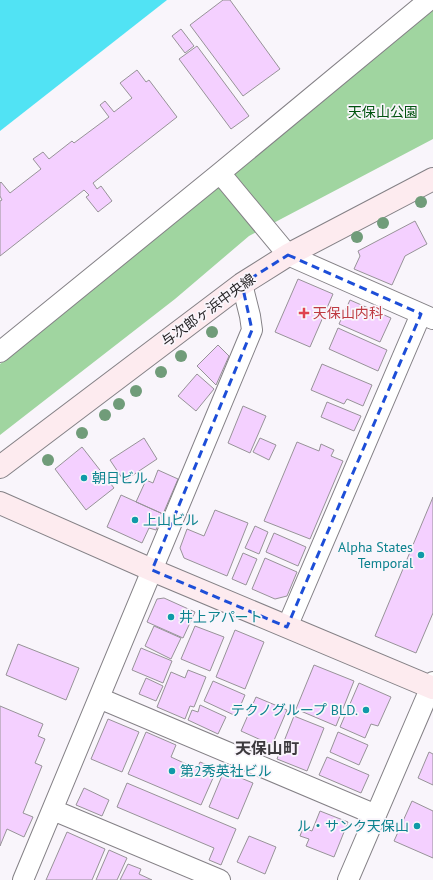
<svg xmlns="http://www.w3.org/2000/svg" width="433" height="880" font-family="'PT Sans','Noto Sans JP',sans-serif">
  <rect width="100%" height="100%" fill="#f9f5fb"/>
  <!-- green -->
  <path fill="#a0d5a0" d="M 433,9 L 433,139 L 249,236 L 175,299 L 0,435 L 0,364 Z"/>
  <!-- water -->
  <path fill="#51e3f4" d="M 0,0 L 167,0 L 0,131 Z"/>
  <!-- building -->
  <path fill="#f4d0ff" stroke="#979398" d="M 223,0 L 230,0 L 280,69 L 243,96 L 190,25 Z
    M 181,29 L 194,46 L 185,53 L 172,36 Z
    M 197,46 L 249,116 L 231,129 L 179,59 Z
    M 137,70 L 146,82 L 149,80 L 177,117 L 93,183 L 97,189 L 101,186 L 112,201 L 98,212 L 86,197 L 89,195 L 84,190 L 0,256 L 0,201 L 2,200 L 0,196 L 0,183 L 1,182 L 10,193 L 41,169 L 33,159 L 43,152 L 49,159 L 72,141 L 74,143 L 109,117 L 100,105 L 105,101 L 114,112 L 132,98 L 120,83 Z
    M 415,221 L 427,244 L 405,256 L 392,285 L 354,269 L 360,256 L 358,251 Z
    M 298,279 L 333,294 L 310,347 L 275,332 Z
    M 350,300 L 391,318 L 380,342 L 339,324 Z
    M 338,328 L 387,350 L 378,371 L 329,349 Z
    M 218,345 L 229,356 L 216,385 L 197,366 Z
    M 322,364 L 372,385 L 363,406 L 347,399 L 344,404 L 311,390 Z
    M 197,374 L 214,389 L 196,411 L 178,396 Z
    M 327,402 L 361,416 L 354,431 L 321,417 Z
    M 243,406 L 266,416 L 250,453 L 228,443 Z
    M 144,438 L 157,459 L 124,481 L 110,460 Z
    M 260,438 L 276,445 L 269,460 L 253,452 Z
    M 297,442 L 319,451 L 321,444 L 334,450 L 331,456 L 343,461 L 310,539 L 264,521 Z
    M 82,447 L 114,488 L 86,510 L 55,469 Z
    M 158,470 L 178,479 L 163,514 L 136,502 L 146,480 L 153,483 Z
    M 121,495 L 163,514 L 156,530 L 149,528 L 142,543 L 107,527 Z
    M 433,497 L 433,613 L 416,653 L 375,636 Z
    M 215,510 L 248,523 L 227,576 L 184,558 L 180,548 L 187,529 L 204,536 Z
    M 255,526 L 268,532 L 259,554 L 245,548 Z
    M 274,533 L 306,547 L 298,566 L 266,552 Z
    M 243,553 L 257,559 L 246,585 L 232,579 Z
    M 265,558 L 297,572 L 287,596 L 275,599 L 252,589 Z
    M 164,598 L 195,612 L 183,638 L 147,622 L 157,599 Z
    M 154,626 L 181,638 L 171,659 L 145,646 Z
    M 195,626 L 224,637 L 210,671 L 181,659 Z
    M 235,630 L 264,642 L 245,689 L 216,677 Z
    M 18,644 L 79,668 L 66,700 L 6,675 Z
    M 141,648 L 172,661 L 163,683 L 132,670 Z
    M 314,665 L 354,681 L 336,726 L 296,709 Z
    M 188,670 L 206,677 L 194,707 L 190,706 L 185,719 L 157,707 L 171,672 L 185,678 Z
    M 146,678 L 163,686 L 156,701 L 139,694 Z
    M 213,681 L 245,695 L 236,716 L 204,701 Z
    M 359,683 L 391,697 L 378,726 L 371,724 L 365,738 L 340,727 Z
    M 256,697 L 287,710 L 272,745 L 241,731 Z
    M 200,705 L 226,717 L 218,734 L 188,720 L 192,710 L 198,712 Z
    M 0,706 L 43,724 L 38,736 L 45,739 L 35,763 L 42,766 L 23,813 L 33,817 L 24,837 L 7,829 L 0,846 Z
    M 294,716 L 324,728 L 307,771 L 277,759 Z
    M 108,719 L 139,732 L 122,772 L 91,759 Z
    M 146,732 L 176,745 L 171,757 L 197,769 L 200,762 L 217,769 L 201,805 L 128,774 Z
    M 338,732 L 368,745 L 359,765 L 330,752 Z
    M 429,752 L 433,754 L 433,785 L 418,778 Z
    M 327,757 L 369,775 L 361,793 L 319,775 Z
    M 224,771 L 253,783 L 238,819 L 209,807 Z
    M 127,783 L 236,829 L 221,865 L 209,860 L 214,848 L 117,807 Z
    M 84,788 L 109,800 L 102,816 L 76,805 Z
    M 412,801 L 433,811 L 433,858 L 394,841 Z
    M 320,811 L 348,822 L 334,857 L 306,846 L 309,839 L 300,836 L 303,828 L 312,831 Z
    M 67,832 L 105,849 L 92,880 L 46,880 Z
    M 249,836 L 276,847 L 265,874 L 237,862 Z
    M 109,850 L 127,858 L 117,880 L 96,880 Z
    M 128,864 L 141,869 L 139,874 L 152,880 L 120,880 Z"/>
  <g fill="none" stroke-linecap="round" stroke-linejoin="round">
    <defs>
      <path id="street" d="M 220,173 L 288,255 L 433,319
        M 0,352 L 220,173 L 429,0
        M 287,627 L 421,314
        M 99,698 L 376,815
        M 53,810 L 220,880
        M 23,880 L 252,330 L 250,316 L 242,284
        M 348,880 L 433,682"/>
      <path id="secondary" d="M 0,467 L 242,284 L 288,255 L 433,179
        M 0,503 L 152,570 L 433,688"/>
    </defs>
    <!-- street casing -->
    <use href="#street" stroke="#848186" stroke-width="22"/>
    <!-- secondary casing -->
    <use href="#secondary" stroke="#848186" stroke-width="24"/>
    <!-- street -->
    <use href="#street" stroke="#fff" stroke-width="20"/>
    <!-- secondary -->
    <use href="#secondary" stroke="#fdebef" stroke-width="22"/>
  </g>
  <!-- trees -->
  <g fill="#709c79">
    <circle cx="421" cy="202" r="6"/>
    <circle cx="383" cy="223" r="6"/>
    <circle cx="357" cy="237" r="6"/>
    <circle cx="212" cy="332" r="6"/>
    <circle cx="181" cy="356" r="6"/>
    <circle cx="161" cy="372" r="6"/>
    <circle cx="136" cy="391" r="6"/>
    <circle cx="119" cy="404" r="6"/>
    <circle cx="105" cy="415" r="6"/>
    <circle cx="82" cy="433" r="6"/>
    <circle cx="48" cy="460" r="6"/>
  </g>
  <!-- marked area -->
  <path fill="none" stroke="#1d4ed8" stroke-width="3" stroke-dasharray="8 5" stroke-linejoin="round" d="M 288,255 L 421,314 L 287,627 L 152,570 L 252,330 L 242,284 Z"/>
  <!-- markers -->
  <path fill="#e0444e" stroke="#f9f5fb" stroke-width="1.5" d="M302 307h4v4h4v4h-4v4h-4v-4h-4v-4h4z"/>
  <g fill="#0f9aa8" stroke="#f9f5fb" stroke-width="1.5">
    <circle cx="84" cy="478" r="4"/>
    <circle cx="135" cy="520" r="4"/>
    <circle cx="421" cy="555" r="4"/>
    <circle cx="171" cy="617" r="4"/>
    <circle cx="366" cy="710" r="4"/>
    <circle cx="172" cy="771" r="4"/>
    <circle cx="417" cy="826" r="4"/>
  </g>
  <g text-anchor="middle" dominant-baseline="central" stroke-width="3.5" stroke-linejoin="round" paint-order="stroke">
    <!-- park labels -->
    <g font-size="14" fill="#00530f" stroke="#f9f5fb">
      <text x="383" y="112">天保山公園</text>
    </g>
    <!-- street labels -->
    <g font-size="14" fill="#262426" stroke="#f9f5fb">
      <text transform="translate(208 310) rotate(-36)">与次郎ヶ浜中央線</text>
    </g>
    <!-- health labels -->
    <g font-size="14" fill="#be3a42" stroke="#f9f5fb" text-anchor="start">
      <text x="313" y="313">天保山内科</text>
    </g>
    <!-- culture labels -->
    <g font-size="14" fill="#0d838f" stroke="#f9f5fb" text-anchor="start">
      <text x="92" y="478">朝日ビル</text>
      <text x="143" y="520">上山ビル</text>
      <text x="413" y="547" text-anchor="end">Alpha States<tspan x="413" dy="16">Temporal</tspan></text>
      <text x="179" y="617">井上アパート</text>
      <text x="358" y="710" text-anchor="end">テクノグループ BLD.</text>
      <text x="180" y="771">第2秀英社ビル</text>
      <text x="409" y="826" text-anchor="end">ル・サンク天保山</text>
    </g>
    <!-- quarter labels -->
    <g font-size="16" font-weight="bold" fill="#3c393d" stroke="#f9f5fb">
      <text x="267" y="748">天保山町</text>
    </g>
  </g>
</svg>
